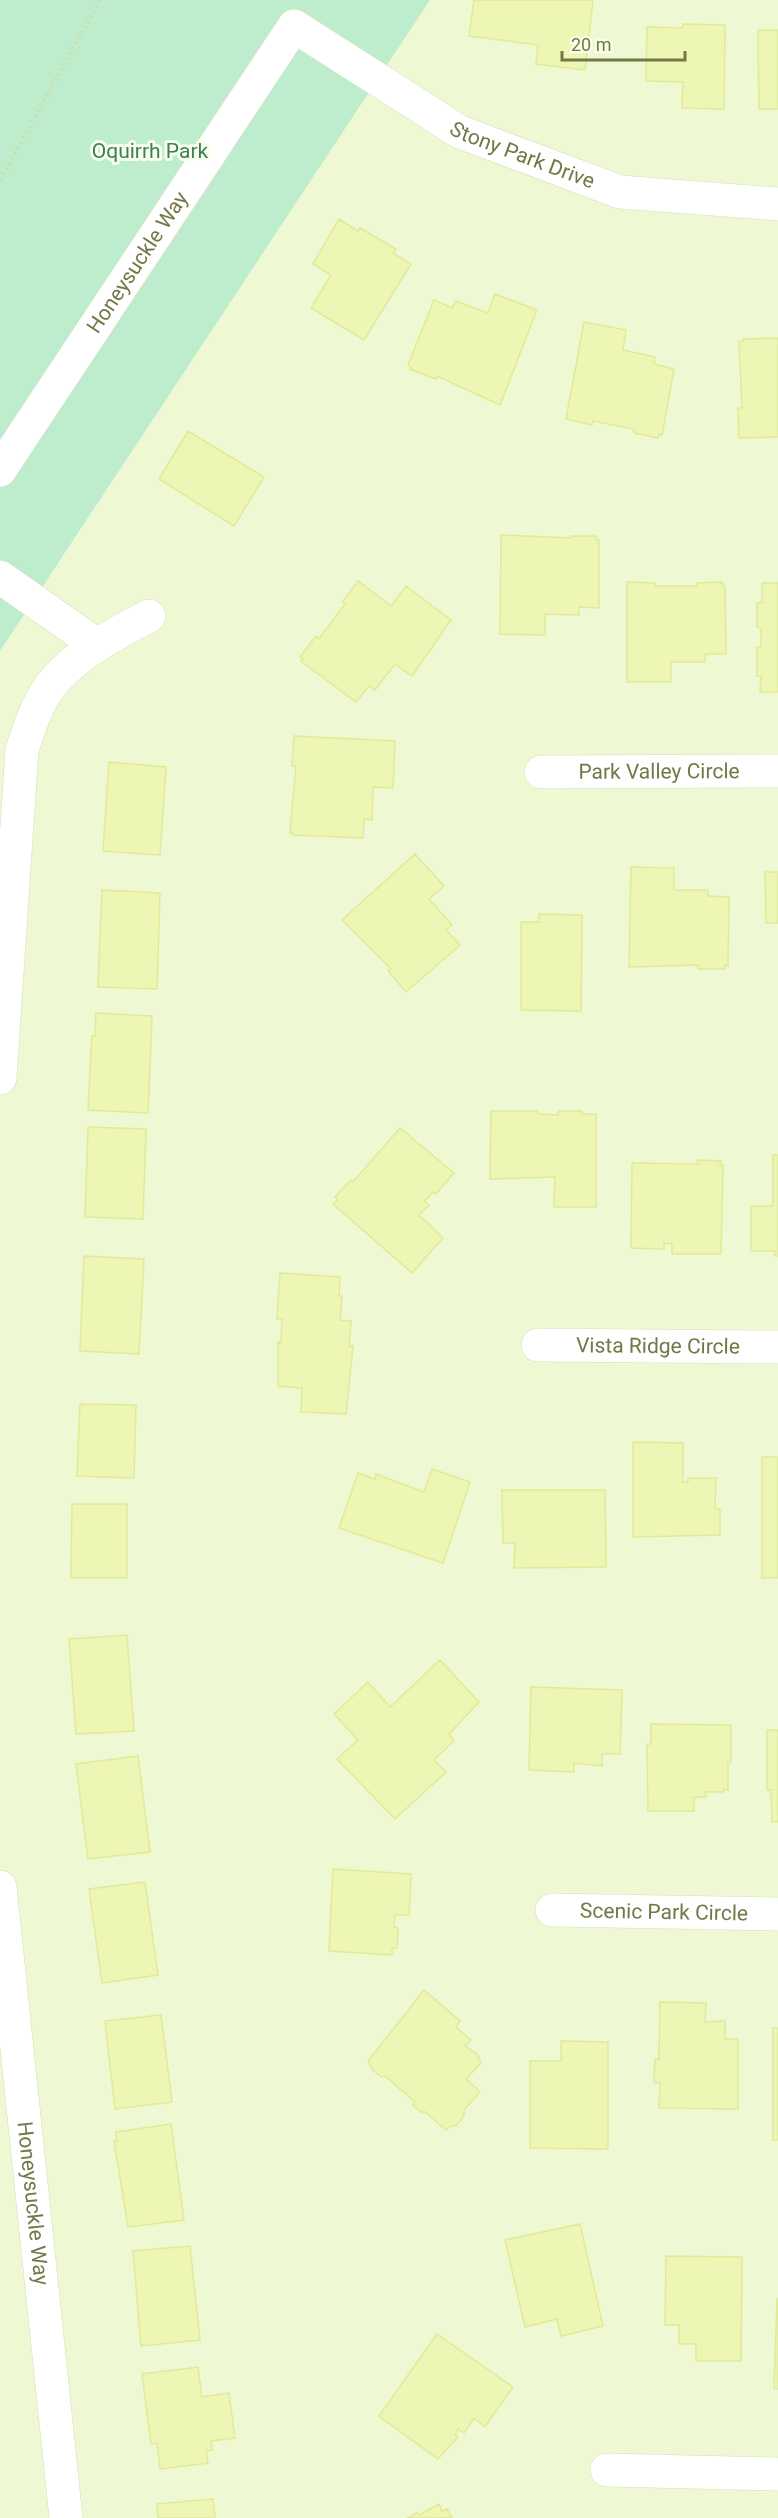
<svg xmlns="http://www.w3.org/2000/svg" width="778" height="2518" font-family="Roboto,sans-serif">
  <rect width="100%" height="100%" fill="#f4fee1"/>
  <!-- residential -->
  <path fill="#eef8d2" d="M 430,0 L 778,0 L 778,2518 L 0,2518 L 0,651 Z"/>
  <!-- green -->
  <path fill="#beedcd" d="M 0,0 L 430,0 L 0,651 Z"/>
  <!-- building -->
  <path fill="#eef6b6" stroke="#e1ea95" stroke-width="1.5" d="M 474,0 L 593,0 L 585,70 L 536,64 L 538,45 L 469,36 Z
    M 683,24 L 725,25 L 724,109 L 682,108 L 683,82 L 646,81 L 647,27 L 682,28 Z
    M 758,30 L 778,30 L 778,109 L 759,109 Z
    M 339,219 L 358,231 L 360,228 L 396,249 L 393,253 L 411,264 L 364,340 L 311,308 L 331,275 L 313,264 Z
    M 495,294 L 537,310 L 500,405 L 437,376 L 436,379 L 410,369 L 411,367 L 408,365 L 434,300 L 452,308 L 456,301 L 488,313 Z
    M 584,322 L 626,330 L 623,350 L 655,357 L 654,364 L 674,369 L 662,435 L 659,434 L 658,438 L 634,433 L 634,429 L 593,421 L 592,425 L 566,419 Z
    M 778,338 L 778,437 L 739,438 L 738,408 L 742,408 L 739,342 L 743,341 L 743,339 Z
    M 188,431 L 264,477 L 234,526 L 159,479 Z
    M 501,535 L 571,538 L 571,536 L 596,536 L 596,540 L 599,540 L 599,608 L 579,607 L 579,615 L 545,614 L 545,635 L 500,634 Z
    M 358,581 L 391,606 L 406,586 L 451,620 L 412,676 L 395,664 L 375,690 L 369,686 L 356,702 L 301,661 L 303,659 L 300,657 L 316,636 L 319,639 L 345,604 L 342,602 Z
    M 627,582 L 655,583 L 655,586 L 697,586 L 697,583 L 722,582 L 723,586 L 725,586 L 726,654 L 705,654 L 705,662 L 671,662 L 671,682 L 627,682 Z
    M 762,583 L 778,583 L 778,692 L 760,692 L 761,676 L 757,676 L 757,647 L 761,647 L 761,628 L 757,627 L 757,603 L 762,603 Z
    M 294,736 L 395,741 L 393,788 L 373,787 L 372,820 L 364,819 L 363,838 L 293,835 L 293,833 L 290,833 L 296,766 L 292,766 Z
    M 109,762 L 166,767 L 160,855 L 103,851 Z
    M 415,854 L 444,886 L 429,899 L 452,925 L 446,930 L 460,945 L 406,992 L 388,971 L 391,969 L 342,920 Z
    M 631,867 L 674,868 L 674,890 L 708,890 L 708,896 L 729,897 L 728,966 L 725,965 L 725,969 L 698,969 L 698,965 L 629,967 Z
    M 765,872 L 778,872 L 778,923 L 766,923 Z
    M 102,890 L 160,893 L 157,989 L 98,987 Z
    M 539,914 L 582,915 L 581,1011 L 521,1010 L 521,922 L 539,922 Z
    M 96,1013 L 152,1016 L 148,1113 L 88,1110 L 92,1036 L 95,1036 Z
    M 491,1111 L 538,1111 L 538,1114 L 558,1115 L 558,1111 L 582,1111 L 582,1114 L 596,1114 L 596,1207 L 554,1207 L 555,1177 L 490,1179 Z
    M 88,1127 L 146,1129 L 143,1219 L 85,1217 Z
    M 400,1128 L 454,1173 L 436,1194 L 433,1192 L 424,1201 L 429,1205 L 419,1215 L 443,1238 L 412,1273 L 333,1204 L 338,1200 L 335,1197 L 351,1180 L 353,1182 Z
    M 773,1155 L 778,1155 L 778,1256 L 775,1256 L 775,1251 L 751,1251 L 751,1206 L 773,1206 Z
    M 697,1160 L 721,1161 L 720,1165 L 723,1165 L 721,1254 L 672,1254 L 672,1244 L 664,1243 L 664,1249 L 631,1248 L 632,1163 L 698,1164 Z
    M 84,1256 L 144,1259 L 139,1354 L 80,1351 Z
    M 280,1273 L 340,1277 L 339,1296 L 342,1296 L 340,1320 L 351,1321 L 349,1346 L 353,1346 L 346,1414 L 301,1412 L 302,1388 L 278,1386 L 278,1342 L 281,1343 L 282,1319 L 277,1319 Z
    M 80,1404 L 136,1405 L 134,1478 L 77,1476 Z
    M 633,1442 L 683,1443 L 683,1482 L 688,1482 L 688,1478 L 716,1478 L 715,1509 L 720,1509 L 720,1535 L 633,1537 Z
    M 762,1457 L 778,1457 L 778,1578 L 762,1578 Z
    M 432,1469 L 470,1482 L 443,1563 L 339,1528 L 358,1473 L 375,1479 L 376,1474 L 424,1492 Z
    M 502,1490 L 605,1490 L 606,1567 L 514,1568 L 515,1543 L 503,1543 Z
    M 72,1504 L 127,1504 L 127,1578 L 71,1578 Z
    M 127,1635 L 134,1731 L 76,1734 L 69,1639 Z
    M 440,1660 L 479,1702 L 449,1734 L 454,1741 L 434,1760 L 446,1772 L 395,1819 L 337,1759 L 358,1740 L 334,1714 L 368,1682 L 390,1707 Z
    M 531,1687 L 622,1690 L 620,1754 L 602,1754 L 602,1766 L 574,1763 L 574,1772 L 529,1770 Z
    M 651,1724 L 731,1725 L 731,1762 L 728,1762 L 728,1790 L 724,1789 L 724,1792 L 705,1792 L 706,1797 L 694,1797 L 694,1811 L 648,1811 L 647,1744 L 651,1744 Z
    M 767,1730 L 778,1730 L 778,1822 L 772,1822 L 771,1790 L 767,1790 Z
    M 138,1756 L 150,1852 L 88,1859 L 76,1764 Z
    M 333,1869 L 411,1874 L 409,1915 L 395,1915 L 394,1927 L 398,1928 L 397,1948 L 392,1948 L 392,1955 L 329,1951 Z
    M 145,1882 L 158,1975 L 102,1983 L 89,1889 Z
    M 424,1990 L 460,2021 L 456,2027 L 471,2040 L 465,2046 L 477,2054 L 481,2063 L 466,2079 L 480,2092 L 464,2110 L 464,2116 L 456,2126 L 450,2126 L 446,2130 L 424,2111 L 422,2113 L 413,2105 L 415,2102 L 385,2076 L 381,2077 L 372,2069 L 368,2061 Z
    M 660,2002 L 706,2003 L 705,2022 L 725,2021 L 725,2039 L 738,2039 L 738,2109 L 659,2108 L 660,2083 L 654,2082 L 655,2059 L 659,2059 Z
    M 161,2015 L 172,2102 L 115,2109 L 105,2021 Z
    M 773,2028 L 778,2028 L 778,2140 L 773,2140 Z
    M 561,2041 L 608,2042 L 608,2149 L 530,2148 L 530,2061 L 561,2061 Z
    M 171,2124 L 184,2220 L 128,2227 L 114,2141 L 117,2141 L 116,2132 Z
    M 580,2224 L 603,2326 L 561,2336 L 557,2319 L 525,2327 L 505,2240 Z
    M 190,2246 L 200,2340 L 141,2346 L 133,2251 Z
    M 666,2256 L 742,2257 L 741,2361 L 696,2361 L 696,2344 L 679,2344 L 679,2325 L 665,2325 Z
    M 777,2299 L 778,2299 L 778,2389 L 774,2388 Z
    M 437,2334 L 513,2387 L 485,2427 L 474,2418 L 464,2433 L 458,2429 L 455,2435 L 458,2437 L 438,2459 L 379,2416 Z
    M 198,2367 L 202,2397 L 229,2393 L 235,2438 L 211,2441 L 212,2450 L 206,2451 L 208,2463 L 160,2469 L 157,2443 L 151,2444 L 142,2374 Z
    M 213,2499 L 215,2518 L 158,2518 L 157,2504 Z
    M 439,2504 L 442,2512 L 447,2509 L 452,2518 L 408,2518 L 417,2513 L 419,2515 Z"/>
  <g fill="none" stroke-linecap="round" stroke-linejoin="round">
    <defs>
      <g id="minor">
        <path id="s1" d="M 0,470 L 294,26 L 460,132 L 620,192 L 778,204"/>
        <path d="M 0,577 L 97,645"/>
        <path id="s2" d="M 541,772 L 778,771"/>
        <path d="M 0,1078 L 22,750 C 30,726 38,699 56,679 C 79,653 118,632 149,616"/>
        <path id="s3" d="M 538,1345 L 778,1347"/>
        <path id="s4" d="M 0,1887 L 66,2518"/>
        <path id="s5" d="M 552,1910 L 778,1914"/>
        <path d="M 607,2470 L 778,2474"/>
      </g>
    </defs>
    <!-- minor casing -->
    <use href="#minor" stroke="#d7deb7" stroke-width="34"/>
    <!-- path -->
    <path stroke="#d4db99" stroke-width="4" stroke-dasharray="1.5 4.5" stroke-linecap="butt" d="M 0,180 L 100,0"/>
    <!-- minor -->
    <use href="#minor" stroke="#fff" stroke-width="33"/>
  </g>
  <g text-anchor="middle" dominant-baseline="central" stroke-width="6" stroke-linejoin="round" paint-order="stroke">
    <!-- park labels -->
    <g font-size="21" fill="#3c7f58" stroke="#f8ffe9">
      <text x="150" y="151">Oquirrh Park</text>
    </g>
    <!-- street labels -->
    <g font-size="21" fill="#747746" stroke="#f8ffe9">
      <text stroke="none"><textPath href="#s1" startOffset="796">Stony Park Drive</textPath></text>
      <text stroke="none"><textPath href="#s1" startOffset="249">Honeysuckle Way</textPath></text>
      <text stroke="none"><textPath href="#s2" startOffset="118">Park Valley Circle</textPath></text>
      <text stroke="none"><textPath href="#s3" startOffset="120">Vista Ridge Circle</textPath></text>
      <text stroke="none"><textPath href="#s5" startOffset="112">Scenic Park Circle</textPath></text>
      <text stroke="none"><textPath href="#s4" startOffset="318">Honeysuckle Way</textPath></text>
    </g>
  </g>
  <!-- scale -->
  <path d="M562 51v9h123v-9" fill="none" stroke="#747746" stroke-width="3"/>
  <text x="571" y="51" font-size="18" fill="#747746" stroke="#f8ffe9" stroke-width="4.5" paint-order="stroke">20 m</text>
</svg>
